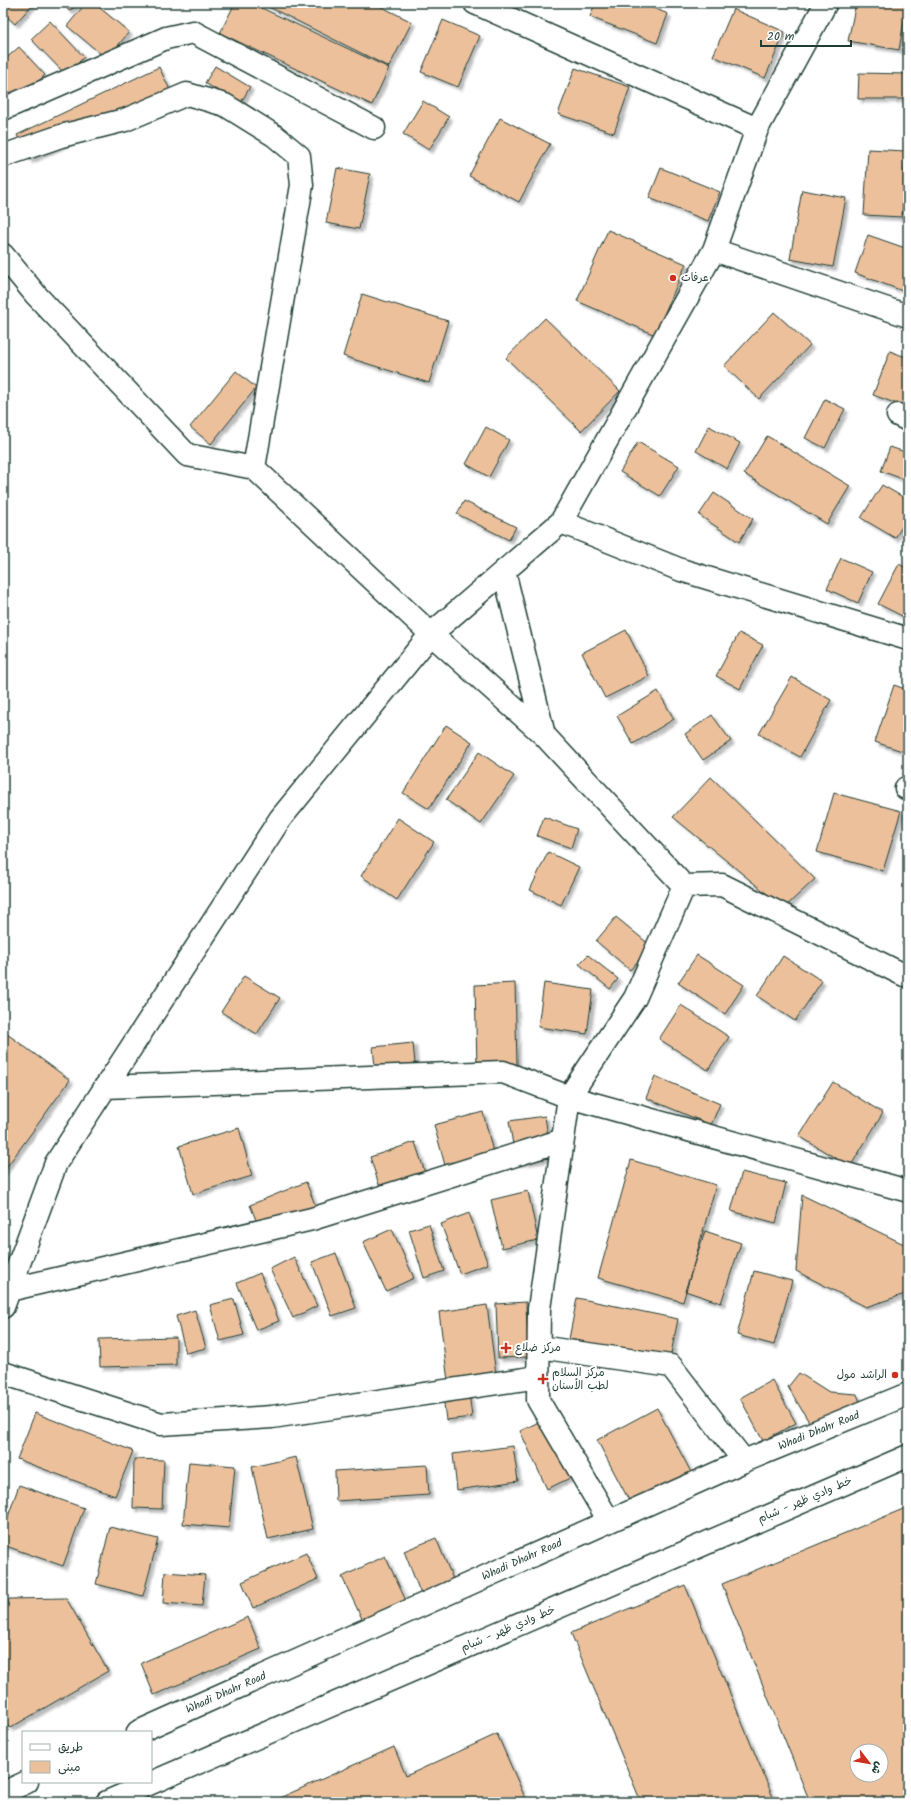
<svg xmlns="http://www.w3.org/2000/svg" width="911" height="1805" font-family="Kalam,'Playpen Sans Arabic',sans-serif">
  <defs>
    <filter id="shadow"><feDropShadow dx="3.5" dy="3.5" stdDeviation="1" flood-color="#0004"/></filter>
  </defs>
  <rect width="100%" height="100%" fill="#fff"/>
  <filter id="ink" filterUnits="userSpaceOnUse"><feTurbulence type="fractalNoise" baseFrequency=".025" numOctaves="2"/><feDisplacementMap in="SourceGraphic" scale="8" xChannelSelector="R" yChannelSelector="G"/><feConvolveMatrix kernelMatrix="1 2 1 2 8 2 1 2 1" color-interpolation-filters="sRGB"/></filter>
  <g filter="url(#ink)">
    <!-- building -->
    <path fill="#edc09c" stroke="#1f3d34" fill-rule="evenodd" filter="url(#shadow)" d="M 3,3 L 34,3 L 15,24 L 3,13 Z
      M 63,3 L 80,3 L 69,11 Z
      M 86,3 L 94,3 L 129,32 L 107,59 L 67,26 Z
      M 235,3 L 251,3 L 389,68 L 372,105 L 220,33 Z
      M 261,3 L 374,3 L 412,22 L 389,67 Z
      M 595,3 L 641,3 L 668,14 L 657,43 L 590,17 Z
      M 856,3 L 907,3 L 899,50 L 848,41 Z
      M 733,9 L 785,32 L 765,78 L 713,56 Z
      M 443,20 L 480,36 L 458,87 L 421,72 Z
      M 50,21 L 84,57 L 66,75 L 31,39 Z
      M 19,47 L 45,75 L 16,102 L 3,88 L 3,61 Z
      M 215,66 L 250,87 L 240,104 L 205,83 Z
      M 159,67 L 171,92 L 29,160 L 17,135 Z
      M 575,68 L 630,87 L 614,133 L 558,114 Z
      M 859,73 L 908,74 L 908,99 L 858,99 Z
      M 423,101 L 449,117 L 429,150 L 403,134 Z
      M 500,118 L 550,144 L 519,202 L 469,176 Z
      M 868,149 L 905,151 L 902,217 L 864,215 Z
      M 337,168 L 370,174 L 359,229 L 326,223 Z
      M 661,168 L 720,192 L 708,221 L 649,198 Z
      M 802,190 L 846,198 L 833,267 L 790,259 Z
      M 608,230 L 686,264 L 655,335 L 577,301 Z
      M 868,235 L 908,249 L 908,293 L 855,273 Z
      M 362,294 L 448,321 L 429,383 L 343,356 Z
      M 774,312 L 810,345 L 759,399 L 724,366 Z
      M 545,318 L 620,391 L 581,431 L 506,358 Z
      M 890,351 L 908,358 L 908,408 L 873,395 Z
      M 236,371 L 256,388 L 211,444 L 190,427 Z
      M 825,399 L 845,409 L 825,448 L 805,438 Z
      M 709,426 L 740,443 L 727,469 L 696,451 Z
      M 486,427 L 509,440 L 489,477 L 466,464 Z
      M 767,436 L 850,486 L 827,524 L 744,474 Z
      M 638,442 L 679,466 L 660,496 L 620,472 Z
      M 890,447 L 908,453 L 908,481 L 881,471 Z
      M 882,485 L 908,500 L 908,517 L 895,538 L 861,518 Z
      M 714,493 L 753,519 L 739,542 L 699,515 Z
      M 464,501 L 516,527 L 509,540 L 457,514 Z
      M 841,558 L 872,572 L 858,603 L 827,589 Z
      M 899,564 L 908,569 L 908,619 L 878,604 Z
      M 626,630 L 649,676 L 605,698 L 582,653 Z
      M 739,633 L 763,645 L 740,689 L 716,676 Z
      M 792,677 L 831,700 L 800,757 L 759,734 Z
      M 894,685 L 908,690 L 908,753 L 875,742 Z
      M 658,691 L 674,719 L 633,744 L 617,716 Z
      M 712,715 L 731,741 L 703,760 L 685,734 Z
      M 446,725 L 472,742 L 429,809 L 403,793 Z
      M 479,752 L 514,776 L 481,824 L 446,800 Z
      M 711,777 L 815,879 L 784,908 L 673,817 Z
      M 834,793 L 901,811 L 883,871 L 817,852 Z
      M 544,817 L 577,829 L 571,848 L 537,836 Z
      M 398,818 L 434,842 L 397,900 L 361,876 Z
      M 548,852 L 579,867 L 561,905 L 530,890 Z
      M 616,917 L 651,946 L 630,970 L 596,941 Z
      M 908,931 L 908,946 L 902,944 Z
      M 588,955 L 618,979 L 610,989 L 579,964 Z
      M 697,955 L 744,985 L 725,1014 L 678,983 Z
      M 783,956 L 822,981 L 795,1021 L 757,996 Z
      M 244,976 L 280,998 L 257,1034 L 221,1012 Z
      M 515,983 L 517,1065 L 477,1066 L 475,985 Z
      M 544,983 L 593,990 L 587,1034 L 538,1027 Z
      M 681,1005 L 729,1037 L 708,1070 L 659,1039 Z
      M 3,1031 L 70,1080 L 3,1172 Z
      M 413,1043 L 416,1074 L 376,1078 L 373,1047 Z
      M 655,1076 L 720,1104 L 711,1125 L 646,1098 Z
      M 833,1082 L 883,1113 L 850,1167 L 799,1136 Z
      M 483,1112 L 497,1168 L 449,1180 L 434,1125 Z
      M 545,1116 L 551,1158 L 516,1163 L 509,1121 Z
      M 239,1128 L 252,1176 L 193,1194 L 179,1146 Z
      M 415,1142 L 430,1188 L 385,1203 L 370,1157 Z
      M 631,1160 L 716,1185 L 683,1302 L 598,1278 Z
      M 742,1172 L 786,1183 L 776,1223 L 731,1211 Z
      M 306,1182 L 320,1217 L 264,1240 L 250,1205 Z
      M 528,1191 L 538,1240 L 502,1248 L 491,1200 Z
      M 802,1195 L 908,1246 L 908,1293 L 866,1307 L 796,1271 Z
      M 469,1213 L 488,1264 L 460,1274 L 441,1224 Z
      M 429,1224 L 444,1271 L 424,1278 L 409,1230 Z
      M 392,1229 L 414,1278 L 386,1291 L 363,1242 Z
      M 705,1231 L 741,1243 L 721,1303 L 685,1291 Z
      M 336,1253 L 356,1308 L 332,1316 L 312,1262 Z
      M 294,1257 L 317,1306 L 293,1318 L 270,1269 Z
      M 754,1271 L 792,1281 L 774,1345 L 737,1335 Z
      M 260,1273 L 279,1321 L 256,1330 L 237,1283 Z
      M 577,1298 L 678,1319 L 670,1359 L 569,1339 Z
      M 234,1299 L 244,1335 L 220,1341 L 210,1305 Z
      M 526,1302 L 528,1357 L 498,1358 L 496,1304 Z
      M 487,1305 L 496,1375 L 448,1381 L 439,1312 Z
      M 195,1310 L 206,1348 L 186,1353 L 176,1316 Z
      M 176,1337 L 176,1365 L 100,1367 L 99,1339 Z
      M 799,1373 L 829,1392 L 857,1394 L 862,1407 L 812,1427 L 788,1387 Z
      M 772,1380 L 796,1423 L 763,1441 L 740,1398 Z
      M 468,1385 L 472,1417 L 446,1420 L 442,1388 Z
      M 657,1408 L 692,1474 L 632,1506 L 597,1440 Z
      M 35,1413 L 133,1451 L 115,1496 L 17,1459 Z
      M 543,1420 L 570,1478 L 547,1489 L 520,1431 Z
      M 513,1446 L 518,1481 L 457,1490 L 453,1454 Z
      M 296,1457 L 313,1529 L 268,1539 L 252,1467 Z
      M 134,1459 L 164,1460 L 162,1509 L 133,1508 Z
      M 189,1462 L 235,1466 L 229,1528 L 183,1524 Z
      M 427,1465 L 429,1495 L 336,1501 L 335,1471 Z
      M 19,1485 L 84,1508 L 63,1566 L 3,1545 L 3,1531 Z
      M 908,1507 L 908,1802 L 810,1802 L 722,1584 ZM 857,1751 L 881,1751 L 881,1775 L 857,1775 Z
      M 110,1527 L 158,1539 L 143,1596 L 96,1584 Z
      M 436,1538 L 455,1584 L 422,1597 L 404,1551 Z
      M 306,1553 L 318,1579 L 253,1608 L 242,1582 Z
      M 385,1556 L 409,1607 L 366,1627 L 342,1577 Z
      M 165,1572 L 205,1575 L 202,1606 L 163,1603 Z
      M 685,1585 L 775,1802 L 641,1802 L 571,1633 Z
      M 66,1598 L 108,1671 L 10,1728 L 3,1721 L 3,1626 L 9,1599 Z
      M 248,1617 L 261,1649 L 154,1695 L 141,1663 Z
      M 497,1734 L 527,1802 L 276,1802 L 275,1800 L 394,1747 L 406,1776 Z"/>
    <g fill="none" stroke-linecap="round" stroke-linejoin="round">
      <defs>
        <path id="minor" d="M 475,3 L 757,129
          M 3,109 L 166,38 L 193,32 L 374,128
          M 3,156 L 61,136 L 125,120 L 187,94 L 225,105 L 275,136 L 299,156 L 302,185 L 254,468 L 431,634 L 544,735 L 684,886 L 635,998 L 569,1097 L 539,1309 L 538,1400 L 609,1521
          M 714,250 L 908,316
          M 3,255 L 36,295 L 187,455 L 254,468
          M 898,415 L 908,420
          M 561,522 L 681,570 L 908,639
          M 504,571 L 544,735
          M 906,788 L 908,789
          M 684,886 L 722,885 L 904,975
          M 105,1087 L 503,1072 L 569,1097 L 908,1191
          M 9,1290 L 312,1219 L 563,1140
          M 3,1307 L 56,1163 L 280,819 L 431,634 L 561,522 L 714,250 L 757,129 L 826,3
          M 539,1347 L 671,1366 L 744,1461
          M 3,1373 L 161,1424 L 272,1417 L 538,1377"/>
        <path id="major" d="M 138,1732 L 744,1461 L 908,1394
          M 3,1793 L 27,1782
          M 107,1802 L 908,1456"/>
      </defs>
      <!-- minor casing -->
      <use href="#minor" stroke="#1f3d34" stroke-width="25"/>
      <!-- major casing -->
      <use href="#major" stroke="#1f3d34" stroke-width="25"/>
      <!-- minor -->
      <use href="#minor" stroke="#fff" stroke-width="22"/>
      <!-- major -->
      <use href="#major" stroke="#fff" stroke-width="22"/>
    </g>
  </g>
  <!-- markers -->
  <g fill="#c8321e" stroke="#fff" stroke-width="1.5">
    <circle cx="673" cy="278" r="4"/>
    <path d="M504 1342h4v4h4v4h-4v4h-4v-4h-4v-4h4z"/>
    <circle cx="895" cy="1375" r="4"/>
    <path d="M541 1373h4v4h4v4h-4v4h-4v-4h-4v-4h4z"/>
  </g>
  <g text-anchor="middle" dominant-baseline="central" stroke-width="4" stroke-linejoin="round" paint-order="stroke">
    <!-- poi labels -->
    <g font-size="11" fill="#1f3d34" stroke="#fff" text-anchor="start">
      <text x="681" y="278">عرفات</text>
      <text x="515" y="1348">مركز ضلاع</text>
      <text x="552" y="1373">مركز السلام<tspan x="552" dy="13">لطب الأسنان</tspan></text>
      <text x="887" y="1375" text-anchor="end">الراشد مول</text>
    </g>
    <!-- street labels -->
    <g font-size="11" fill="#1f3d34" stroke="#fff">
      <text transform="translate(819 1431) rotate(-22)">Whadi Dhahr Road</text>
      <text transform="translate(805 1500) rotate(-23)">خط وادي ظهر - شبام</text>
      <text transform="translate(522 1560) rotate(-24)">Whadi Dhahr Road</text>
      <text transform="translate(508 1629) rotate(-23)">خط وادي ظهر - شبام</text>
      <text transform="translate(226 1693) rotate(-24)">Whadi Dhahr Road</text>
    </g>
  </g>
  <!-- margin -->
  <rect width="911" height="1805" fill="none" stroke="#fff" stroke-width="16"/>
  <rect x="8" y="8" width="895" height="1789" fill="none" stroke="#1f3d34" stroke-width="1.5" filter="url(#ink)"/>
  <!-- legend -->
  <rect x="22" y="1731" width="130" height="52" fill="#ffffff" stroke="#a5b1ae"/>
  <rect x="30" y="1744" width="20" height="6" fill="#ffffff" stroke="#a5b1ae"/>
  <text x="58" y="1751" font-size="12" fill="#1f3d34">طريق</text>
  <rect x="30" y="1761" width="20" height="12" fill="#edc09c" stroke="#a5b1ae"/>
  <text x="58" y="1771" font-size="12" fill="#1f3d34">مبنى</text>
  <!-- north arrow -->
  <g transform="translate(869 1763) rotate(121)"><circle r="19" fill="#ffffff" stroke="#a5b1ae"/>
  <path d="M0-3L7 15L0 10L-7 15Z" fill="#c8321e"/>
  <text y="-6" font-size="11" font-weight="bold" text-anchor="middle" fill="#1f3d34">ش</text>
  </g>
  <!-- scale -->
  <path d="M761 40v6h90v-6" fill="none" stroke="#1f3d34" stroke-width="2"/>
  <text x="767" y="40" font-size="12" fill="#1f3d34" stroke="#ffffff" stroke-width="3" paint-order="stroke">20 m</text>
</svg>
